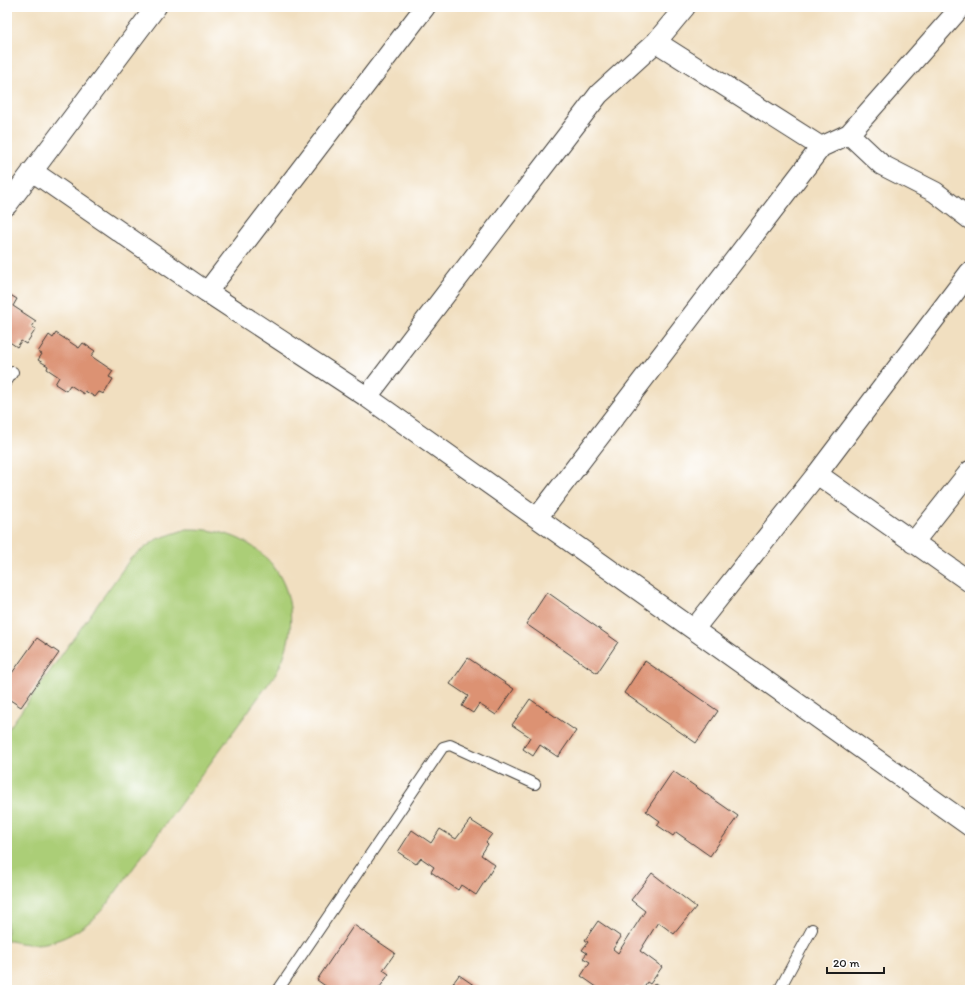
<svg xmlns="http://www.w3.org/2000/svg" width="977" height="997" font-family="Itim,sans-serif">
  <rect width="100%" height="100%" fill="#fff"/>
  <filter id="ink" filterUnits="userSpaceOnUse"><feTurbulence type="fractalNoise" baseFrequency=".025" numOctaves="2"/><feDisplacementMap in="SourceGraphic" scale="8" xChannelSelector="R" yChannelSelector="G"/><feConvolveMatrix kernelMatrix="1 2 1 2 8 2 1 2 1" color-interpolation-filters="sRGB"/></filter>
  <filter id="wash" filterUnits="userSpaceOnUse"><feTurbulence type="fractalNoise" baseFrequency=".012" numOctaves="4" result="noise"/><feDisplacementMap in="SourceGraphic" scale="16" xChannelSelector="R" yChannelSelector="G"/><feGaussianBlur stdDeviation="0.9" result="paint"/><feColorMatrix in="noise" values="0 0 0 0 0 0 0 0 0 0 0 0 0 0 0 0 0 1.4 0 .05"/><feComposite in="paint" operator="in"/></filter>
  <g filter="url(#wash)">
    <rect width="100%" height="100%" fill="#f1dfc0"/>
    <!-- green -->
    <path fill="#abce77" stroke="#64754a" d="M 187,529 C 270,527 315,598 277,672 L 104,908 C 78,936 46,952 7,940 L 7,731 L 131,558 L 157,539 Z"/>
    <g id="blocks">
      <!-- building -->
      <path fill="#dc9273" d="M 7,293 L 17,299 L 13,306 L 36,321 L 32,327 L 36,329 L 26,344 L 21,341 L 17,347 L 8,341 L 7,342 Z
        M 56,333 L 79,348 L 83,343 L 95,351 L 91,356 L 113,371 L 109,377 L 113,379 L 104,394 L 99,392 L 95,397 L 85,391 L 84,394 L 70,385 L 66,391 L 55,384 L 59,377 L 47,369 L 48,366 L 38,360 L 42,354 L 38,352 L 49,335 L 53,338 Z
        M 547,592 L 618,642 L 597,673 L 526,624 Z
        M 37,638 L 59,653 L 21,707 L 7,698 L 7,680 Z
        M 468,658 L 514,689 L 496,715 L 479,704 L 473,713 L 462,706 L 468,696 L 450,684 Z
        M 645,661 L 718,711 L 696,743 L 624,693 Z
        M 530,699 L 576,731 L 558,757 L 540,745 L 533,756 L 523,749 L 530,737 L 512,725 Z
        M 673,771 L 738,816 L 710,856 L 676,832 L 673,836 L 657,825 L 660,821 L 646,811 Z
        M 470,820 L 492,834 L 486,842 L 488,844 L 481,855 L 495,865 L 476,895 L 461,885 L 458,890 L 431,872 L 434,867 L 421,858 L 416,864 L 398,852 L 412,830 L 431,843 L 440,829 L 456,839 Z
        M 652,873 L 696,907 L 674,934 L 658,922 L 640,951 L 662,967 L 650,984 L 647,982 L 642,990 L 636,988 L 634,990 L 631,990 L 626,987 L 623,990 L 601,990 L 581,976 L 590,962 L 583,958 L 587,953 L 582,950 L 588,942 L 585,940 L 598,921 L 621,937 L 613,949 L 618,953 L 645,911 L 631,900 Z
        M 354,925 L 395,953 L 383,970 L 389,974 L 378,990 L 331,990 L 317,980 Z
        M 459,975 L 481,990 L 448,990 Z
        M 655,983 L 664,990 L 650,990 Z"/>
    </g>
  </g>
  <g filter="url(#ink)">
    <use href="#blocks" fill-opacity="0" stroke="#3c3935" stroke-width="1"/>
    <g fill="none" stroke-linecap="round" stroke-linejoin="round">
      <defs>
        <path id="lane" d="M 7,381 L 13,372
          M 278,990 L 443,747 L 450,745 L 535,784
          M 779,990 L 812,929"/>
        <path id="street" d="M 656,42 L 821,147
          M 849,134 L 882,165 L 935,192 L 970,219
          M 32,171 L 207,292 L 367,397 L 970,826
          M 7,205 L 156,7
          M 207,292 L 425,7
          M 367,397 L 599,94 L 656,42 L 685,7
          M 817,474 L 970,582
          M 537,518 L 821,147 L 849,134 L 961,7
          M 913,543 L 970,471
          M 694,629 L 817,474 L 970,272"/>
      </defs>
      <!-- lane casing -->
      <use href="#lane" stroke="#3c3935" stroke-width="12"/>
      <!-- street casing -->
      <use href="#street" stroke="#3c3935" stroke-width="22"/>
      <!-- lane -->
      <use href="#lane" stroke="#fff" stroke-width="10"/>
      <!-- street -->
      <use href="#street" stroke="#fff" stroke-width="20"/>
    </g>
  </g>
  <!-- margin -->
  <rect width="977" height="997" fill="none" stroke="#fff" stroke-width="24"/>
  <!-- scale -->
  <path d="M827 967v6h57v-6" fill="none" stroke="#1c1c1c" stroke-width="2"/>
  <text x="833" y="967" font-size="12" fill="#1c1c1c" stroke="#ffffff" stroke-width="3" paint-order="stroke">20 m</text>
</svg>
